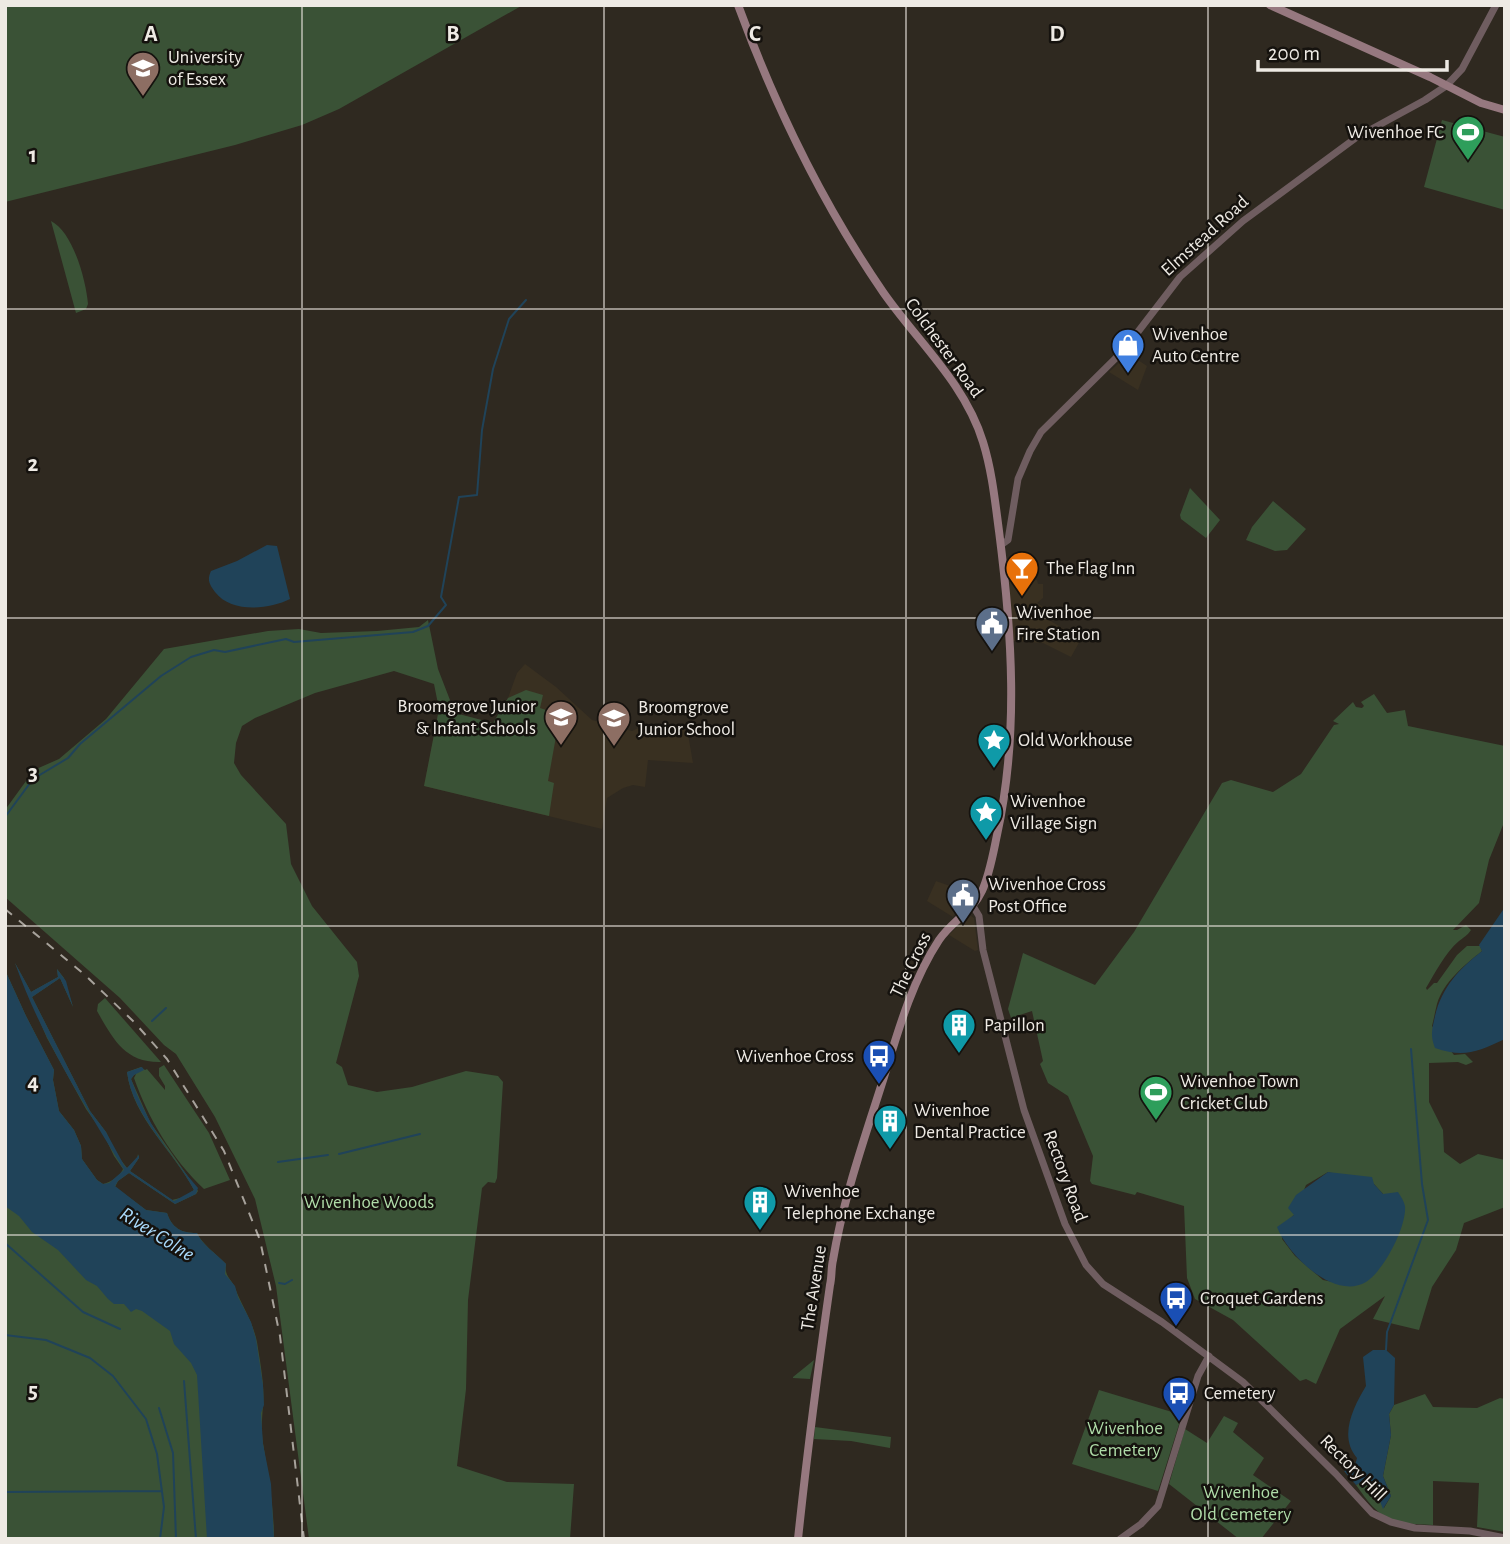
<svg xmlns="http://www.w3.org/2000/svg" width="1510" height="1544" font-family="'Alegreya Sans',sans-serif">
  <rect width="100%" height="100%" fill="#2f2920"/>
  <!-- built -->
  <path fill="#393021" d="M 1129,354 L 1147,366 L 1138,390 L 1109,372 Z
    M 1037,580 L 1038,584 L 1043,584 L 1043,598 L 1037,603 L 1053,613 L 1049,620 L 1081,639 L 1071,657 L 1043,643 L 1013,641 L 1009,582 Z
    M 525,664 L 556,687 L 592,720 L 632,731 L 645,725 L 684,729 L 688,734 L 693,763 L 648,760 L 645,787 L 633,785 L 623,788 L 607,798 L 602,829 L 424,786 L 439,709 L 493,723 L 508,698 L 517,673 Z
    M 936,881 L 953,887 L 952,893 L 964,899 L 953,917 L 927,901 Z
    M 971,916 L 974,918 L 978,950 L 975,951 L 949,935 L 967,917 Z"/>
  <!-- green -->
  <path fill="#3a5236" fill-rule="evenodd" d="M 5,5 L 523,5 L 339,109 L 302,125 L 235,145 L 5,202 Z
    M 1442,120 L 1505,137 L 1505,210 L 1424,187 Z
    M 51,221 C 73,232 86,280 88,304 L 86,309 L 76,313 Z
    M 1190,488 L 1220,520 L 1206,538 L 1181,519 L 1180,515 Z
    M 1273,501 L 1306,529 L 1287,550 L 1275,551 L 1246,540 L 1252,527 Z
    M 428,620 L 438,669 L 455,713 L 493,723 L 508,698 L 526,690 L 543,695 L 540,708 L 561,715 L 560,731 L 557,731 L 548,781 L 554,783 L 549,816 L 424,786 L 439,709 L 434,684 L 394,671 L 315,693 L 255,718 L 242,726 L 236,743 L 234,763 L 241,775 L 286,824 L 291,864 L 312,906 L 357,962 L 359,976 L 336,1063 L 342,1067 L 348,1085 L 377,1092 L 412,1087 L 466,1071 L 498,1076 L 503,1082 L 497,1178 L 495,1183 L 488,1182 L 482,1188 L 468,1300 L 466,1389 L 457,1466 L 507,1482 L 574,1484 L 570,1539 L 309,1539 L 276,1286 L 255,1199 L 215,1117 L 176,1054 L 164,1045 L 120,998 L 5,897 L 5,810 L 34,770 L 59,759 L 106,719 L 164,649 L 268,631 L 299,629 L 321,633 L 377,631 L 419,627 Z
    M 1374,694 L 1387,713 L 1405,710 L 1408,726 L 1505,746 L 1505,820 L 1489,860 L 1479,903 L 1453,930 L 1457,930 L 1466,925 L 1471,930 C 1467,936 1464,937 1459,941 C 1445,953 1435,973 1426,988 L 1427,990 L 1434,983 L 1437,983 L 1457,955 L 1467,946 L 1480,946 L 1482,951 C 1465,965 1444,981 1437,1004 C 1435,1011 1434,1019 1432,1026 L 1454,1055 L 1465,1054 L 1473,1062 L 1466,1065 L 1458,1062 L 1429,1063 L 1429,1102 L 1443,1130 L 1444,1152 L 1460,1164 L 1478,1154 L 1505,1160 L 1505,1207 L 1464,1223 L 1456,1250 L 1432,1287 L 1419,1330 L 1373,1319 L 1385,1296 L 1340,1329 L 1316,1384 L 1306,1379 L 1300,1381 L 1233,1320 L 1195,1299 L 1187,1278 L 1184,1206 L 1137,1192 L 1135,1195 L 1092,1184 L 1090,1181 L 1093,1156 L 1068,1096 L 1048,1083 L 1040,1064 L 1043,1061 L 1032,1011 L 1011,1018 L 1008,1009 L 1023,953 L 1095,985 L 1134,932 L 1222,783 L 1231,780 L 1273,792 L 1301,774 L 1334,725 L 1339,724 L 1333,721 L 1353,702 L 1356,707 L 1362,708 L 1364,706 L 1361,702 ZM 1328,1172 L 1374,1184 L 1383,1194 L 1353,1286 L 1323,1280 L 1295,1256 L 1282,1239 L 1285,1223 L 1294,1215 L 1306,1185 Z
    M 15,963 L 31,992 L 58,977 L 57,969 L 64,978 L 73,1007 L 60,978 L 32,997 L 90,1111 L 106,1132 L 117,1155 L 127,1168 L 137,1159 L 138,1154 L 139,1158 L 130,1171 L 172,1200 L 184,1197 L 194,1190 C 174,1151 133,1119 127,1072 L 141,1067 L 145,1070 L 147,1069 L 165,1090 L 165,1086 L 159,1076 L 159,1068 L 164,1065 L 209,1133 L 230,1180 L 204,1189 C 172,1159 148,1118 134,1078 L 136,1074 L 134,1075 L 131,1079 L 150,1122 L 198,1191 L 196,1194 L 175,1204 L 129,1173 L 118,1181 L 115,1187 L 146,1210 L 167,1213 C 172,1228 181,1233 197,1233 C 201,1243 217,1255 226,1264 C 224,1276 231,1278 235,1288 C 242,1306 253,1322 257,1342 C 260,1362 265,1386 263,1406 C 262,1418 261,1430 263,1443 C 268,1475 274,1506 274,1539 L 244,1434 L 116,1225 L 5,1028 L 5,970 L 26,1016 L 54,1070 L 53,1080 L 59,1111 L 74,1130 L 81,1146 L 82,1159 L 97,1180 L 103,1184 C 110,1183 121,1175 123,1169 L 114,1156 L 103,1133 L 86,1109 L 47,1038 Z
    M 105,998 L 161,1062 C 125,1063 113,1039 97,1011 L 98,1004 Z
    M 5,1054 L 181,1300 L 234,1539 L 5,1539 Z
    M 814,1360 L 810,1379 L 793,1378 L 793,1377 Z
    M 1099,1390 L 1182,1415 L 1158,1491 L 1072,1464 Z
    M 1425,1394 L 1433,1407 L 1477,1408 L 1500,1398 L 1505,1399 L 1505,1532 L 1477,1527 L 1479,1483 L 1433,1481 L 1433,1525 C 1389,1523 1381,1521 1356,1485 L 1366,1479 L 1375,1488 L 1384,1508 L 1391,1496 L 1383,1476 L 1391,1435 L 1389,1414 L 1394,1405 Z
    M 1224,1416 L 1238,1423 L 1233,1432 L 1264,1458 L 1253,1475 L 1291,1501 L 1261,1539 L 1239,1539 L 1169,1484 L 1185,1429 L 1207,1443 Z
    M 815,1427 L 891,1437 L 890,1448 L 851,1441 L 814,1439 Z"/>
  <!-- water -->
  <path fill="#204359" d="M 267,545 L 277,546 L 290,599 C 268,610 231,613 215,592 C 209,584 207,580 211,571 L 237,561 Z
    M 1505,907 L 1505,1039 C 1477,1052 1464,1058 1435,1048 C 1430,1036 1432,1029 1435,1016 C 1442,987 1459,969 1482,951 L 1479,945 Z
    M 15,963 L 31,992 L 58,977 L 57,969 L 66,981 L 73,1007 L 60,978 L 32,997 L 90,1111 L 106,1132 L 124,1165 L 127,1168 L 139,1155 L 139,1158 L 130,1171 L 174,1201 L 194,1190 C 175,1152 133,1118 127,1072 L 142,1067 L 144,1070 L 134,1075 L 131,1079 C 146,1121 169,1155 198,1188 L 196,1194 L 175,1204 L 129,1173 L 118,1181 L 115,1186 L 146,1210 L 167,1213 C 172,1228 181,1233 197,1233 C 201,1244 217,1254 226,1264 L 225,1274 L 235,1286 L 238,1297 L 251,1322 L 256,1339 L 263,1385 L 264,1405 L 261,1413 L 263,1444 L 271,1484 L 274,1539 L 207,1539 L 197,1375 L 191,1363 L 174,1344 L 170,1331 L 142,1311 L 136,1309 L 131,1312 L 124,1304 L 114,1304 L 108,1299 L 97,1286 L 86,1280 L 58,1250 L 32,1232 L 19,1216 L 5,1206 L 5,970 L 26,1016 L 54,1070 L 53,1080 L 59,1111 L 74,1130 L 81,1146 L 82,1159 L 97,1180 L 103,1184 L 109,1183 L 124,1170 C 84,1104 41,1037 15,963 Z
    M 1328,1172 L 1372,1177 L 1374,1184 L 1383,1194 L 1398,1192 C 1401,1197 1404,1201 1405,1206 C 1407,1226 1384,1271 1366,1282 C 1334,1301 1287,1254 1277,1227 L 1294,1215 L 1288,1208 L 1296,1195 Z
    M 1373,1350 L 1386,1350 L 1395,1358 L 1394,1405 L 1389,1414 L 1391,1435 L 1383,1476 L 1391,1496 L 1383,1509 L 1375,1488 L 1367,1479 L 1356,1485 L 1344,1471 L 1355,1465 L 1357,1458 C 1338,1436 1354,1406 1366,1386 L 1363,1357 Z"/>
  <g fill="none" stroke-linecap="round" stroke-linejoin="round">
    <!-- stream -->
    <path stroke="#204359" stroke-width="2" d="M 5,817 L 33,779 L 68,758 L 80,744 L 161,676 L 191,657 L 214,650 L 225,652 L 286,639 L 294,642 L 413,632 L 428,626 L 446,605 L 441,597 L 459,497 L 477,495 L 482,430 L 493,369 L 509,319 L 526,300
      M 152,1021 L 166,1008
      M 339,1154 L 420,1134
      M 278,1162 L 328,1155
      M 5,1243 L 83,1312 L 120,1329
      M 279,1283 L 285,1284 L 292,1280
      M 5,1335 L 46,1340 L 90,1358 L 113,1376 L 146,1419 L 157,1454 L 164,1507 L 160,1539
      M 1386,1350 L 1387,1332 L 1428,1220 L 1422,1184 L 1411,1049
      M 184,1381 L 196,1539
      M 159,1408 L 173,1453 L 176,1539
      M 5,1492 L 161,1491"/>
    <!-- tertiary -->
    <path stroke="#6f5d60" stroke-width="7" d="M 1001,545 L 1008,540 L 1018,479 L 1030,451 L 1041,432 L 1124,350 L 1180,277 L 1243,221 L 1357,137 L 1425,100 L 1446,86 L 1462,69 L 1496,5
      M 973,906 L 979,916 L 983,950 L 1024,1110 L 1065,1224 L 1086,1265 L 1103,1284 L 1162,1322 L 1243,1382 L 1336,1474 L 1372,1513 L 1391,1522 L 1415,1528 L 1470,1531 L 1505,1538
      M 1120,1539 L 1141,1524 L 1158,1506 L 1198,1376 L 1209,1356"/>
    <!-- secondary -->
    <path stroke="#96787f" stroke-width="8" d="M 738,5 C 775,106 822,203 883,292 C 917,341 965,383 983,442 C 992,471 995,501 999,531 C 1012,632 1019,735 997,835 C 993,854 990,873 982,891 C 973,911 952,921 939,940 C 912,981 898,1031 884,1077 C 865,1137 843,1199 833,1260 C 831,1268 832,1277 830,1285 C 818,1369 807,1454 798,1539
      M 1270,5 L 1430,77 L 1481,103 L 1505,110"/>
    <!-- rail -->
    <path stroke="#a7a29b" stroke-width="2" stroke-dasharray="9 9" stroke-linecap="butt" d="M 5,909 L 84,974 L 134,1022 L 167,1059 L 224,1151 L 260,1240 L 280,1336 L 304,1539"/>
  </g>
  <!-- grid -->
  <path fill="none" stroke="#eeeae4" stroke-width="2" stroke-opacity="0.55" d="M 302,5 L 302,1539M 604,5 L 604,1539M 906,5 L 906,1539M 1208,5 L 1208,1539M 5,309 L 1505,309M 5,618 L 1505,618M 5,926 L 1505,926M 5,1235 L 1505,1235"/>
  <!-- icons -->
  <defs>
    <symbol id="university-pin" viewBox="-11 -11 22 30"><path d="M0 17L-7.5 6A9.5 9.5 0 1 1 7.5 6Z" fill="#8d6e63" stroke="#15120e"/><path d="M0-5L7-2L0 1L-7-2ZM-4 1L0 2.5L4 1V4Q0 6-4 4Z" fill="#fff"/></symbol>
    <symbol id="stadium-pin" viewBox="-11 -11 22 30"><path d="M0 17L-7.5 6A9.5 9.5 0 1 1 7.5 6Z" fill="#2e9e5b" stroke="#15120e"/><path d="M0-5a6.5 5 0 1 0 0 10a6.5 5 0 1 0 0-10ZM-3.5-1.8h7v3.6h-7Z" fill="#fff"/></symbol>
    <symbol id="shop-pin" viewBox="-11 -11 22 30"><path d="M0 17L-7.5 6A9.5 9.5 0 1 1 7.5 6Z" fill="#3f7fe0" stroke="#15120e"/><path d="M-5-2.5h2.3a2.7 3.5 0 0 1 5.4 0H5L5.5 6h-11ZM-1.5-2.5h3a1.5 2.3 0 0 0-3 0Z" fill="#fff"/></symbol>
    <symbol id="bar-pin" viewBox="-11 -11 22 30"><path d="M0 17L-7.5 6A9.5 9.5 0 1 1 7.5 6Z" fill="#e8710a" stroke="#15120e"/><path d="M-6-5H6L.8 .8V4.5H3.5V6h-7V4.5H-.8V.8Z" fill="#fff"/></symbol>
    <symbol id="civic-pin" viewBox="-11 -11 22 30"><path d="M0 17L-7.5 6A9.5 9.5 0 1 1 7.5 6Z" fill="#5c6f8a" stroke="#15120e"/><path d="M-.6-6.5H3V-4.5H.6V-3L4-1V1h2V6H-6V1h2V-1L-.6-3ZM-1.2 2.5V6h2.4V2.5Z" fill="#fff"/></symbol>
    <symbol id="school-pin" viewBox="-11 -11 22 30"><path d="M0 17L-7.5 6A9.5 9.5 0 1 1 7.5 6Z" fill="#8d6e63" stroke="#15120e"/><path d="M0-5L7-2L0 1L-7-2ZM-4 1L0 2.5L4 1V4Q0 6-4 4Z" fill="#fff"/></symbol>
    <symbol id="sight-pin" viewBox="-11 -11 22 30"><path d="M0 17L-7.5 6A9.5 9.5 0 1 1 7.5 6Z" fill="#0f9aa8" stroke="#15120e"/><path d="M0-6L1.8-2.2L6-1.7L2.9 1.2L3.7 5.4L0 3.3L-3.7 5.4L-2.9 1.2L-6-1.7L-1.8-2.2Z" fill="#fff"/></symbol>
    <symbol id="building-pin" viewBox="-11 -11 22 30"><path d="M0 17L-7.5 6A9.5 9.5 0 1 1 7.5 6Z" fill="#0f9aa8" stroke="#15120e"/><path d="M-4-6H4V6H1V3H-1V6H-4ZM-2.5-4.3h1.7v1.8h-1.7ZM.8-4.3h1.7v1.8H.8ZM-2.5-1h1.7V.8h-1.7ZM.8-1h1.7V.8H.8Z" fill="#fff"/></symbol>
    <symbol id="bus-pin" viewBox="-11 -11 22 30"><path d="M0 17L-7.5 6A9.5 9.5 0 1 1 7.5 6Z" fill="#1a4fb4" stroke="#15120e"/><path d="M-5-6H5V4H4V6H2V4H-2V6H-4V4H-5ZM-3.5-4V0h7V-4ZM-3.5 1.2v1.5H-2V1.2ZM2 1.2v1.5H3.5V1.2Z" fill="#fff"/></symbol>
  </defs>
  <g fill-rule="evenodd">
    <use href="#university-pin" x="124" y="49" width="38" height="52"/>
    <use href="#stadium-pin" x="1449" y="113" width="38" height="52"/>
    <use href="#shop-pin" x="1109" y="326" width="38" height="52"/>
    <use href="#bar-pin" x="1003" y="549" width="38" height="52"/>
    <use href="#civic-pin" x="973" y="604" width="38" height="52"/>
    <use href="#school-pin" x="542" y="698" width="38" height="52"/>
    <use href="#school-pin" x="595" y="699" width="38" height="52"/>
    <use href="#sight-pin" x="975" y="721" width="38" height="52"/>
    <use href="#sight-pin" x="967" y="793" width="38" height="52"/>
    <use href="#civic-pin" x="944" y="876" width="38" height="52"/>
    <use href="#building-pin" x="940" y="1006" width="38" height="52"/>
    <use href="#bus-pin" x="860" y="1037" width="38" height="52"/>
    <use href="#stadium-pin" x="1137" y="1073" width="38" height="52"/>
    <use href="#building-pin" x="871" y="1102" width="38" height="52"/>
    <use href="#building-pin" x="741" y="1183" width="38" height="52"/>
    <use href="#bus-pin" x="1157" y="1279" width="38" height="52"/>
    <use href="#bus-pin" x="1160" y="1374" width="38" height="52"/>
  </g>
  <g text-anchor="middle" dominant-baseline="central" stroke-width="5" stroke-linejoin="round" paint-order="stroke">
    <!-- poi labels -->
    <g font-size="19" fill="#eeeae4" stroke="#15120e" text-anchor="start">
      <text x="168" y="57">University<tspan x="168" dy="22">of Essex</tspan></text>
      <text x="1444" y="132" text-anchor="end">Wivenhoe FC</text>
      <text x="1152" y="334">Wivenhoe<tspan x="1152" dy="22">Auto Centre</tspan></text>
      <text x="1046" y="568">The Flag Inn</text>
      <text x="1016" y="612">Wivenhoe<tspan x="1016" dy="22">Fire Station</tspan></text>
      <text x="536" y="706" text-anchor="end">Broomgrove Junior<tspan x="536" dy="22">&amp; Infant Schools</tspan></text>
      <text x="638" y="707">Broomgrove<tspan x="638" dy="22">Junior School</tspan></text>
      <text x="1018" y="740">Old Workhouse</text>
      <text x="1010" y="801">Wivenhoe<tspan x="1010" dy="22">Village Sign</tspan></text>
      <text x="988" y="884">Wivenhoe Cross<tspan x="988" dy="22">Post Office</tspan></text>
      <text x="984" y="1025">Papillon</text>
      <text x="854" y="1056" text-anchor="end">Wivenhoe Cross</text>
      <text x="1180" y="1081">Wivenhoe Town<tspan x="1180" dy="22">Cricket Club</tspan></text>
      <text x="914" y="1110">Wivenhoe<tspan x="914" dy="22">Dental Practice</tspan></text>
      <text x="784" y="1191">Wivenhoe<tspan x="784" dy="22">Telephone Exchange</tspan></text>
      <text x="1200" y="1298">Croquet Gardens</text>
      <text x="1204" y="1393">Cemetery</text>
    </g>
    <!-- street labels -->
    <g font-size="19" fill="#eeeae4" stroke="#15120e">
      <text transform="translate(1205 236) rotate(-42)">Elmstead Road</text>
      <text transform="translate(944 348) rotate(54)">Colchester Road</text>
      <text transform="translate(911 965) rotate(-64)">The Cross</text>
      <text transform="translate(1065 1176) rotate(70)">Rectory Road</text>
      <text transform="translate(814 1288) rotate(-81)">The Avenue</text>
      <text transform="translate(1353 1468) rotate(45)">Rectory Hill</text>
    </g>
    <!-- park labels -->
    <g font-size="19" fill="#afdca8" stroke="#15120e">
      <text x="369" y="1202">Wivenhoe Woods</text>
      <text x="1125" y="1428">Wivenhoe<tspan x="1125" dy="22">Cemetery</tspan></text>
      <text x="1241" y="1492">Wivenhoe<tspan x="1241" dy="22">Old Cemetery</tspan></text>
    </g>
    <!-- water labels -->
    <g font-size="21" font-style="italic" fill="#a9dafb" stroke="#15120e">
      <text transform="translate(157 1234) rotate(32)">River Colne</text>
    </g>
  </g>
  <g font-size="23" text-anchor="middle" font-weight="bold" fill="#eeeae4" stroke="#15120e" stroke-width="5" stroke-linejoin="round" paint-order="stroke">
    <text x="151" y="41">A</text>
    <text x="453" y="41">B</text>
    <text x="755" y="41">C</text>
    <text x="1057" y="41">D</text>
    <text x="33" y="162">1</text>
    <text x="33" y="471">2</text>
    <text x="33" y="780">3</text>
    <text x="33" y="1089">4</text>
    <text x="33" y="1398">5</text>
  </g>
  <!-- border -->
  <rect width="1510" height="1544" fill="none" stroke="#eeeae4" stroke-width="14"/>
  <!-- scale -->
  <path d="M1258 60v10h189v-10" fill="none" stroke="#eeeae4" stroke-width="3.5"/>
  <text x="1268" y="60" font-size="21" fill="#eeeae4" stroke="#15120e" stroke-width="5" paint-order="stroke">200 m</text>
</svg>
